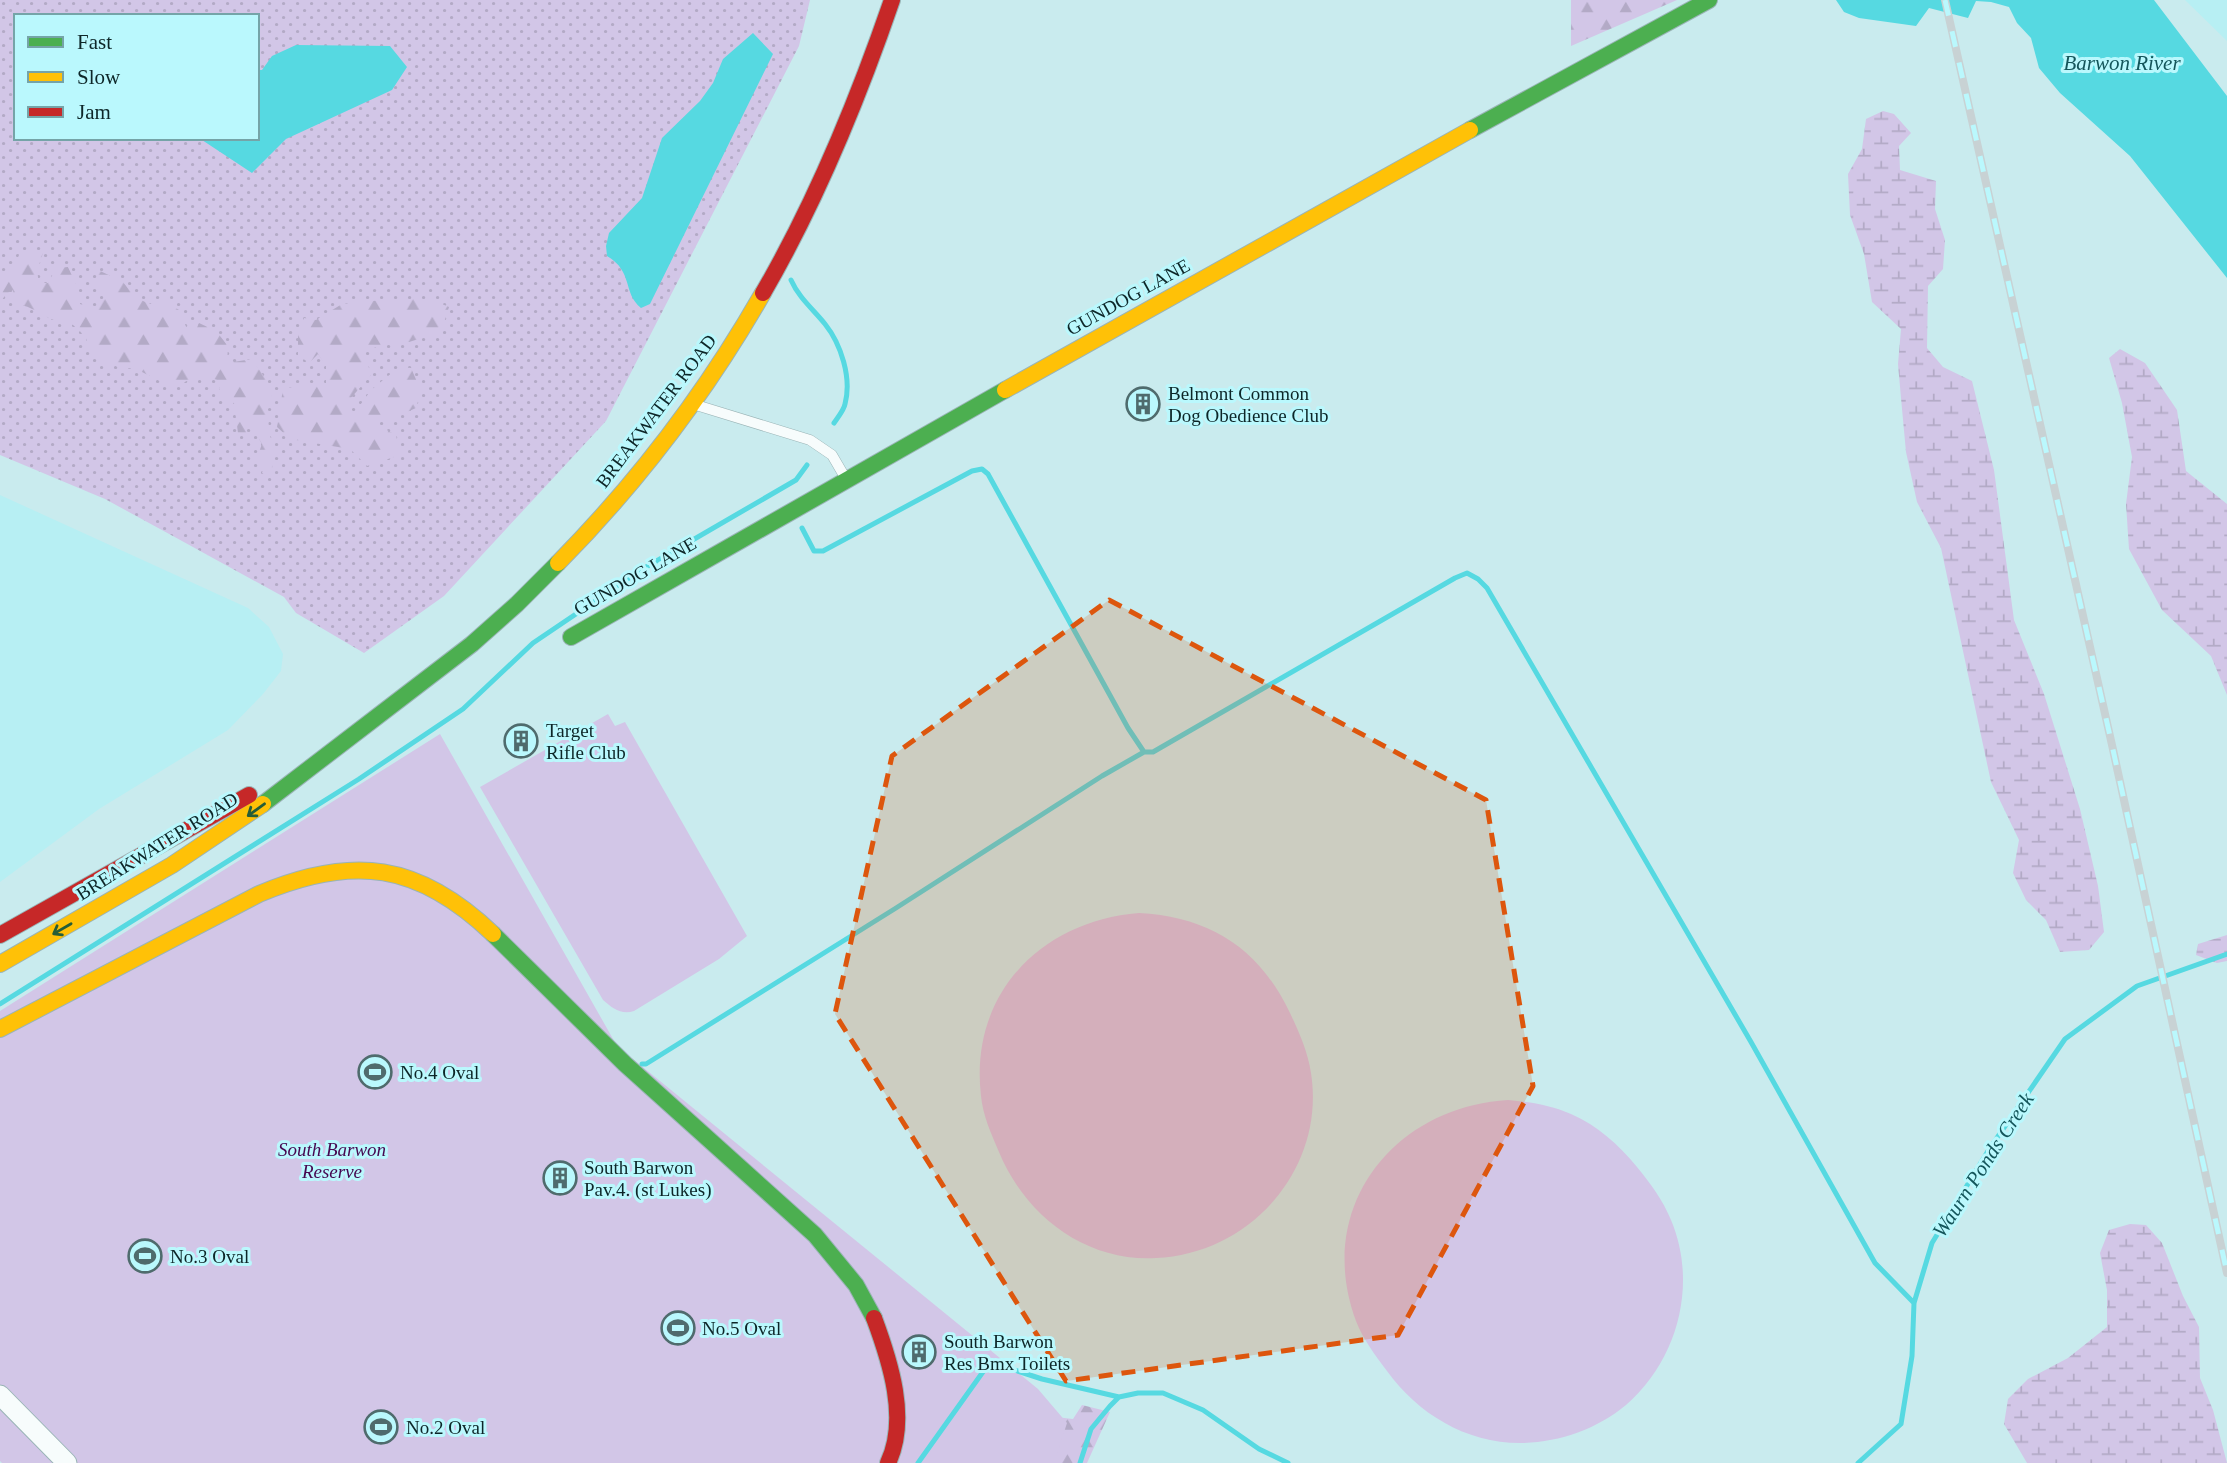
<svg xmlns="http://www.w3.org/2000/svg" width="2227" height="1463" font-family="'Times New Roman',serif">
  <defs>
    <pattern id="grass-dots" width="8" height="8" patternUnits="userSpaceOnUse" patternTransform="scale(1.75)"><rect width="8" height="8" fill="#d2c6e7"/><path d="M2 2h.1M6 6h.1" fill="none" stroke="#b3aac6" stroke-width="1.8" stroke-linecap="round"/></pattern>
    <pattern id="forest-firs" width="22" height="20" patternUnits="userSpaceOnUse" patternTransform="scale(1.75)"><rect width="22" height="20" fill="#d2c6e7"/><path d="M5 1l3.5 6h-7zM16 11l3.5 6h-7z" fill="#b3aac6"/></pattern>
    <pattern id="wetland-marsh" width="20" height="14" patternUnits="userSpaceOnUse" patternTransform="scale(1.75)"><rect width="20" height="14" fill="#d2c6e7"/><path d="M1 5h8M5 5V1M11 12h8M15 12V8" fill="none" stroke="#b3aac6"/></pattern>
  </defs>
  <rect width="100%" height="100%" fill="#c9ebee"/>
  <!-- built -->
  <path fill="#b7eff3" d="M 2185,0 L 2227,0 L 2227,41 Z
    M 0,495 L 248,608 L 269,627 L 283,654 L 281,671 L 263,694 L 228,730 L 99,809 L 0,882 Z"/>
  <!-- grass -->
  <path fill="url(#grass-dots)" fill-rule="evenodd" d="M 0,0 L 810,0 L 799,46 L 606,421 L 444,596 L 364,653 L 296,613 L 284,597 L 182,541 L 105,499 L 0,455 ZM 16,16 L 257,16 L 257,138 L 16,138 Z"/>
  <!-- forest -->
  <path fill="url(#forest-firs)" d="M 1571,0 L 1677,0 L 1571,46 Z
    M 33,248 L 43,253 L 37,271 L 39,283 L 48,283 L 56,268 L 68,267 L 79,291 L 80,304 L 97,309 L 104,298 L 94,281 L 100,271 L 122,281 L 136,298 L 150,304 L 161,298 L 179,310 L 187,329 L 196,330 L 199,323 L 216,331 L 228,346 L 227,363 L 252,359 L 267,381 L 272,395 L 268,409 L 269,434 L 275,447 L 272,461 L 273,473 L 268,477 L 262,473 L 264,466 L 258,455 L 262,444 L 250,424 L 247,423 L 246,438 L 238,433 L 234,403 L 223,401 L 219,388 L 223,382 C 206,375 193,375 179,386 L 164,383 L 136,369 L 118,367 L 100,359 L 89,349 L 86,338 L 78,329 L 68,321 C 49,325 36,306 19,305 L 14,300 L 13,290 L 6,294 L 0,303 L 0,270 L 6,273 L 15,266 L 19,255 Z
    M 393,299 L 430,299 L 449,307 L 441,332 L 409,342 L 390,343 L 364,351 L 371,375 L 350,399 L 353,415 L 371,390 L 399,367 L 411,368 L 421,391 L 416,408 L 386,421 L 370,421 L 396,435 L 400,455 L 367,466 L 350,449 L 290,439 L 277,427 L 283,389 L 302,385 L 311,387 L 326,383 L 326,365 L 318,354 L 309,363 L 298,355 L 298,335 L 304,318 L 316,320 L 342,304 Z
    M 1082,1405 L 1110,1412 L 1087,1463 L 1013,1463 L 1047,1416 L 1073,1419 Z"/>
  <!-- wetland -->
  <path fill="url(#wetland-marsh)" d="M 1883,111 L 1894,114 L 1911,133 L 1899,146 L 1900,170 L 1936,181 L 1935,209 L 1945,240 L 1943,269 L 1928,286 L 1927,348 L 1943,367 L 1972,381 L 1994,470 L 2014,620 L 2044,694 L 2080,809 L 2098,886 L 2104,932 L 2089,950 L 2060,952 L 2046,920 L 2026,900 L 2013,873 L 2019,840 L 1991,782 L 1941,548 L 1917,502 L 1906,452 L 1901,398 L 1898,364 L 1901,329 L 1872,302 L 1864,254 L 1850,215 L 1848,174 L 1862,149 L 1866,119 Z
    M 2120,349 L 2145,363 L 2177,410 L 2186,471 L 2227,504 L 2227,695 L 2211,656 L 2162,610 L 2129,549 L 2126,504 L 2132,457 L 2122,403 L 2109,358 Z
    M 2227,935 L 2227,961 L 2217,963 L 2196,955 L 2198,944 Z
    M 2130,1224 L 2146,1225 L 2162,1243 L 2183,1296 L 2199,1327 L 2200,1378 L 2213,1410 L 2227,1463 L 2027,1463 L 2004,1424 L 2008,1399 L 2028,1379 L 2068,1358 L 2107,1327 L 2107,1290 L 2100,1253 L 2109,1230 Z"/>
  <!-- park -->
  <path fill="#d2c6e7" d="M 608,714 L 615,726 L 625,722 L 747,936 L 719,959 L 634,1011 C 621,1015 612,1008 603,1000 L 480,787 Z
    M 440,734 L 617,1046 L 1038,1389 L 1067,1423 L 1054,1463 L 2,1463 L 0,1461 L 0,1011 Z
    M 1139,913 C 1210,917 1259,948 1290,1013 C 1299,1032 1308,1052 1311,1073 C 1326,1169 1250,1254 1156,1258 C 1085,1262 1025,1215 999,1152 C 991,1133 983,1116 981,1096 C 969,994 1041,921 1139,913 Z
    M 1508,1100 C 1530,1102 1551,1105 1571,1114 C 1598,1126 1618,1144 1637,1167 C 1650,1183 1663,1200 1671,1220 C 1698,1284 1678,1360 1626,1405 C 1597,1429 1560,1442 1523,1443 C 1467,1444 1418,1414 1387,1371 C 1375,1355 1363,1339 1356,1321 C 1314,1208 1393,1107 1508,1100 Z"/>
  <!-- water -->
  <path fill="#56d9e1" d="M 1836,0 L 2154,0 L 2227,96 L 2227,278 L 2130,156 L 2060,93 L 2039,68 L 2031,38 L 2017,23 L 2009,7 L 1991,2 L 1976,1 L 1968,18 L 1929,8 L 1916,26 L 1859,18 L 1844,12 Z
    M 753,33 L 773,54 L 650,304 L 641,308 C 622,292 634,272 607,256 L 606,246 L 609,233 L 642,198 L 662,138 L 700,101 L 713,83 L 723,59 Z
    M 296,45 L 390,46 L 407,67 L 392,90 L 286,139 L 252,173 L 199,138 L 257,138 L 257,70 L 262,70 L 272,56 Z"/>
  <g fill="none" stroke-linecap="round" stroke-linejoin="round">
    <!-- stream -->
    <path stroke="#56d9e1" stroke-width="5" d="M 791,280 C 799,298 813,309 825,324 C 841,344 852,378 845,404 C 844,410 838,417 834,423
      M 802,528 L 814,551 L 823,551 L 972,471 L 982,469 L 988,474 L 1128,728 L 1144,752 L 1153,752 L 1455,578 L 1467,573 L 1478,579 L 1487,588 L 1751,1042 L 1875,1263 L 1914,1303
      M 0,1004 L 359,779 L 463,709 L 533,643 L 641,570 L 796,480 L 807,465
      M 642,1064 L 646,1064 L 896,908 L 1102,776 L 1144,752
      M 918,1463 L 990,1362 L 1042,1379 L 1119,1397
      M 1080,1463 L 1091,1429 L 1110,1406 L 1119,1397 L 1138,1393 L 1163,1393 L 1203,1410 L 1259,1449 L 1288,1463
      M 1858,1463 L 1901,1424 L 1912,1356 L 1914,1303 L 1932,1243 L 1988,1151 L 2065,1039 L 2137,986 L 2227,954"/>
    <defs>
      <path id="lane" d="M 696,405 L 810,440 L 832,455 L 846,479"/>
      <path id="street" d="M 0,1395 L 67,1463"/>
      <path id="fast" d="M 1470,130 L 1709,0
        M 571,637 L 1005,390
        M 263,804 L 472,644 L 517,604 L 558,563
        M 493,934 L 625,1064 L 815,1235 L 856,1285 L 874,1318"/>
      <path id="slow" d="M 1005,390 L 1470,130
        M 558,563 C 637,483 707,391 763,293
        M 0,964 L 172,865 L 263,804
        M 0,1029 L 259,894 C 353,854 419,863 493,934"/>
      <path id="jam" d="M 763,293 C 817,200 857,102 892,0
        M 0,935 L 249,795
        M 874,1318 C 890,1361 909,1419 888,1463"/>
    </defs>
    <!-- lane casing -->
    <use href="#lane" stroke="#9ab4b6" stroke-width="11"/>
    <!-- street casing -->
    <use href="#street" stroke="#9ab4b6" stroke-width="21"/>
    <!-- fast casing -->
    <use href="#fast" stroke="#9ab4b6" stroke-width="18"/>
    <!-- slow casing -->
    <use href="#slow" stroke="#9ab4b6" stroke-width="18"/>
    <!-- jam casing -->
    <use href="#jam" stroke="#9ab4b6" stroke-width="18"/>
    <!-- lane -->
    <use href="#lane" stroke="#f7fcfc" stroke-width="10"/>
    <!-- street -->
    <use href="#street" stroke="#f7fcfc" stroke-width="19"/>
    <!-- fast -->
    <use href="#fast" stroke="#4caf50" stroke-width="16"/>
    <!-- slow -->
    <use href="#slow" stroke="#ffc107" stroke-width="16"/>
    <!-- jam -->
    <use href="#jam" stroke="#c62828" stroke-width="16"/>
    <defs>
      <path id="rail" d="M 1945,0 L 2112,745 L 2227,1273"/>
    </defs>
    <!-- rail casing -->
    <use href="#rail" stroke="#c8d2d4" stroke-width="8"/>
    <!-- rail -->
    <use href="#rail" stroke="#baf8fd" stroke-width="5" stroke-dasharray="16" stroke-linecap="butt"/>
  </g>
  <!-- one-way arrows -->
  <defs><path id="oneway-shaft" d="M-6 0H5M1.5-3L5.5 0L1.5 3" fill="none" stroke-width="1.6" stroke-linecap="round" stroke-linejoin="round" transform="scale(1.75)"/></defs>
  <g stroke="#265d38">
    <use href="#oneway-shaft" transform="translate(256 810) rotate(144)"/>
    <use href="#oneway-shaft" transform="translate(62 929) rotate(150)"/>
  </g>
  <!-- marked area -->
  <path fill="#dd560d" fill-opacity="0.2" stroke="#dd560d" stroke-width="5" stroke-dasharray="14 9" stroke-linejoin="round" d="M 1109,600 L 1486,800 L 1533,1086 L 1398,1335 L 1066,1381 L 835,1014 L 892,756 Z"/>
  <!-- icons -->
  <defs>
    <symbol id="building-ring" viewBox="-11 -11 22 22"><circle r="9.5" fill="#baf8fd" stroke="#4f6b6d" stroke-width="1.5"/><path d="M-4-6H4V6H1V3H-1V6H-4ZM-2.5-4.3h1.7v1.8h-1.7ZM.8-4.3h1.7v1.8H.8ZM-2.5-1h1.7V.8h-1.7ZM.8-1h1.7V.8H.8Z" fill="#4f6b6d"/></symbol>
    <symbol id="stadium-ring" viewBox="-11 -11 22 22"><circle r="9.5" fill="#baf8fd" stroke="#4f6b6d" stroke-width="1.5"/><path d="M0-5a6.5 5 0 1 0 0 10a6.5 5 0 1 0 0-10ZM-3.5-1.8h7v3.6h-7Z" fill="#4f6b6d"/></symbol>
  </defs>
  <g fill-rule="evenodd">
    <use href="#building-ring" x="1124" y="385" width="38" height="38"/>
    <use href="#building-ring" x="502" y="722" width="38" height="38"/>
    <use href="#stadium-ring" x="356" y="1053" width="38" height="38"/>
    <use href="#building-ring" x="541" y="1159" width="38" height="38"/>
    <use href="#stadium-ring" x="126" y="1237" width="38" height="38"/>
    <use href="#stadium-ring" x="659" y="1309" width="38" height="38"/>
    <use href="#building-ring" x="900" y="1333" width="38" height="38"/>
    <use href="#stadium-ring" x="362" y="1408" width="38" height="38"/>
  </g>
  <g text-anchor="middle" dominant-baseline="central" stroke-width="6" stroke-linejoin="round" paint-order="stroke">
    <!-- street labels -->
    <g font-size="19" fill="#0d2628" stroke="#baf8fd">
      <text transform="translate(1128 297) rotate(-29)">GUNDOG LANE</text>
      <text transform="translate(656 411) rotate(-53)">BREAKWATER ROAD</text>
      <text transform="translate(635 576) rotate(-30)">GUNDOG LANE</text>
      <text transform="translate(157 846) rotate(-32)">BREAKWATER ROAD</text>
    </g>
    <!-- poi labels -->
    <g font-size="19" fill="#0d2628" stroke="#baf8fd" text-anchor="start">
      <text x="1168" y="393">Belmont Common<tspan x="1168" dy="22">Dog Obedience Club</tspan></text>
      <text x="546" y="730">Target<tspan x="546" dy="22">Rifle Club</tspan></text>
      <text x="400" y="1072">No.4 Oval</text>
      <text x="584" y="1167">South Barwon<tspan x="584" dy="22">Pav.4. (st Lukes)</tspan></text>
      <text x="170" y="1256">No.3 Oval</text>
      <text x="702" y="1328">No.5 Oval</text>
      <text x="944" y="1341">South Barwon<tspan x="944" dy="22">Res Bmx Toilets</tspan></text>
      <text x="406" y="1427">No.2 Oval</text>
    </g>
    <!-- park labels -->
    <g font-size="19" font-style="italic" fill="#460850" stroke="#baf8fd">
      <text x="332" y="1149">South Barwon<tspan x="332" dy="22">Reserve</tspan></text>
    </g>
    <!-- water labels -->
    <g font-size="21" font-style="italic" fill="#14565b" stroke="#baf8fd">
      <text x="2122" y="63">Barwon River</text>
      <text transform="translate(1983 1165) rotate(-57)">Waurn Ponds Creek</text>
    </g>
  </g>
  <!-- legend -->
  <rect x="14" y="14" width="245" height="126" fill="#baf8fd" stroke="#75a4a8" stroke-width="2"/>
  <rect x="28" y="37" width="35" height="10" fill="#4caf50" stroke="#75a4a8" stroke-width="2"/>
  <text x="77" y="49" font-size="21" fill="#0d2628">Fast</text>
  <rect x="28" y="72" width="35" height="10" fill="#ffc107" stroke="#75a4a8" stroke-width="2"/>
  <text x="77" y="84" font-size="21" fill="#0d2628">Slow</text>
  <rect x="28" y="107" width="35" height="10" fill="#c62828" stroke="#75a4a8" stroke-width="2"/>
  <text x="77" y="119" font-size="21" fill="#0d2628">Jam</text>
</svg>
